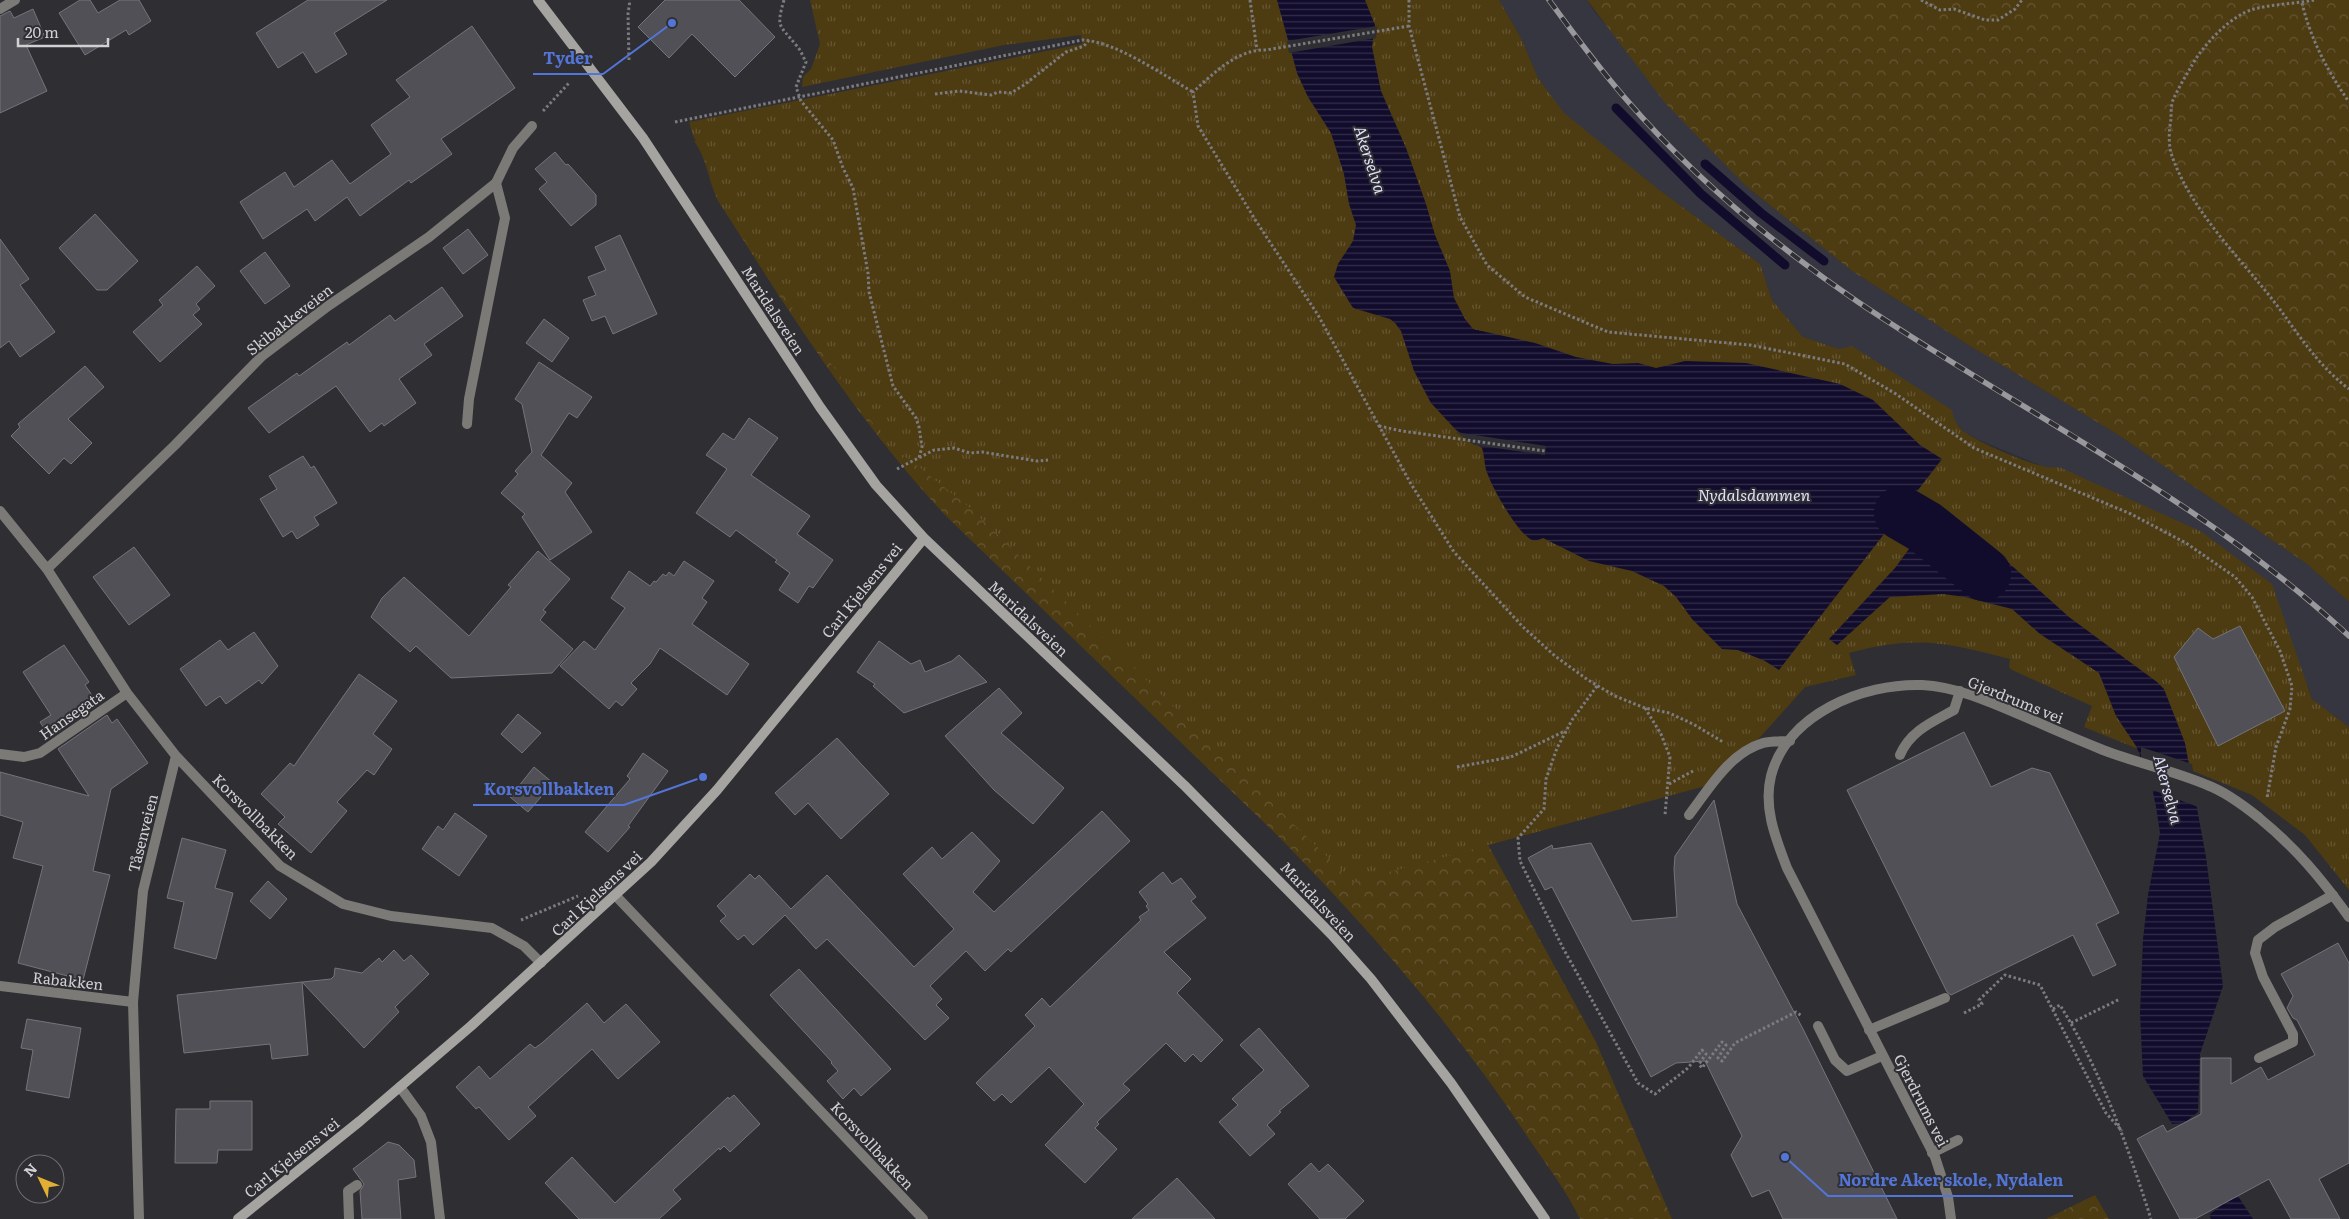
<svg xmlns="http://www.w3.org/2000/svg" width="2349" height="1219" font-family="Literata,serif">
  <defs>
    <pattern id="forest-crowns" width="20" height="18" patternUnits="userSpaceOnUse" patternTransform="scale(1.25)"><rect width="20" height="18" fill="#4d3b11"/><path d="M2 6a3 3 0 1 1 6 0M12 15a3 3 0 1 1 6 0" fill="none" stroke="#665633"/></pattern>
    <pattern id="park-tufts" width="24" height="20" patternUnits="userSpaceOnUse" patternTransform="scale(1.25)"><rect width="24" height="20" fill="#4d3b11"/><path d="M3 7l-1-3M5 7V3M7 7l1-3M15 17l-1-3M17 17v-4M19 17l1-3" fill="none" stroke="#665633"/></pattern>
    <pattern id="water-rules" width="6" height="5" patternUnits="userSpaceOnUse" patternTransform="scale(1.25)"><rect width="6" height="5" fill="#120c2c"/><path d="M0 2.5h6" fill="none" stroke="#332e4a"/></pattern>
  </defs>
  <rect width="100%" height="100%" fill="#2e2e33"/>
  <!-- built -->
  <path fill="#363641" d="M 1499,0 L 1587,0 L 1593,10 L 1746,186 L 1852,271 L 1970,346 L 2117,434 L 2307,564 L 2349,602 L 2349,727 L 2312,699 L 2308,686 L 2056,469 L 2042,466 L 1977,439 L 1964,432 L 1955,422 L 1839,349 L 1803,337 L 1772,300 L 1760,264 L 1658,189 L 1564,114 L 1538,78 L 1521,38 Z"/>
  <!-- forest -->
  <path fill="url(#forest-crowns)" d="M 1587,0 L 2349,0 L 2349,602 L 2307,564 L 2117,434 L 1970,346 L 1852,271 L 1746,186 L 1666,104 Z
    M 719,130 L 1486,841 L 1596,1042 L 1672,1219 L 1580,1219 C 1567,1192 1548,1167 1531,1142 C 1459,1032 1372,932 1280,838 L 947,517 C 857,421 787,309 717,199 C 708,179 707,159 694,141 Z
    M 2095,1195 L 2109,1219 L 2046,1219 Z"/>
  <!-- park -->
  <path fill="url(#park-tufts)" d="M 810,0 L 1499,0 L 1521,38 L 1538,78 L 1564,113 L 1658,189 L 1760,264 L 1772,300 L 1803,337 L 1839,349 L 1852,346 L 1952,410 C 1954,419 1956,424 1962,430 C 1974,441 2045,473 2059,467 L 2202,532 L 2272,584 L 2312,699 L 2349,727 L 2349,890 L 2305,835 L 2252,795 L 2084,727 L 2092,706 L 2012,670 L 2009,667 L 2010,659 C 1946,642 1914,635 1849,653 L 1856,675 L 1805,687 L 1720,782 L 1353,882 L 969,507 L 909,459 L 892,451 L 720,204 L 704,153 L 693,136 L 689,122 L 1082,44 L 1081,35 L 1004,45 L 802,87 L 803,77 L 811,69 L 820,44 Z"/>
  <!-- water -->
  <path fill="url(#water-rules)" d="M 1277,0 L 1365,0 L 1375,25 L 1372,47 L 1381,91 L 1406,148 L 1426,204 L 1435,235 L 1450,271 L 1454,298 L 1465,319 L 1473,329 L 1535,343 L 1576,357 L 1613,364 L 1638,363 L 1656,368 L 1685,361 L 1746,363 L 1840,384 L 1873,400 L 1920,445 L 1942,459 L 1779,670 L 1765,661 L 1738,650 L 1722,649 L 1692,619 L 1676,597 L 1664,586 L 1632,571 L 1589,561 L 1543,538 C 1539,540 1535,541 1532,540 C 1518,534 1493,489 1488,475 C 1484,467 1485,457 1482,448 L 1456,430 L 1431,403 L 1414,371 L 1401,331 L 1395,323 L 1390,319 L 1353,308 L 1334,277 L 1338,264 L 1353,241 L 1356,225 L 1349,204 L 1344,174 L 1331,133 L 1308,97 L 1297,73 Z
    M 1946,522 L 1964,526 L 1982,539 L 2069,617 L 2157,682 L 2164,689 L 2185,743 L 2206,857 L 2223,986 L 2200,1054 L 2198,1112 L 2184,1123 L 2172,1124 L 2143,1076 L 2140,1013 L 2143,939 L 2148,895 L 2160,833 L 2156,807 L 2151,782 L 2136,746 L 2116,716 L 2099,673 L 2040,634 L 2012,609 L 1965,597 L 1943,594 L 1890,597 L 1837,645 L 1829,639 L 1895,568 L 1928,523 L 1941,525 Z
    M 2238,1196 L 2253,1219 L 2211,1219 L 2209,1215 L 2223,1204 Z"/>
  <!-- pier -->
  <path fill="#2e2e33" d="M 1377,26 L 1376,38 L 1289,53 L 1287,41 Z
    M 1456,432 L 1546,446 L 1545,455 L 1474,445 Z
    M 2141,747 L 2192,764 L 2198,807 L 2150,789 L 2141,764 Z"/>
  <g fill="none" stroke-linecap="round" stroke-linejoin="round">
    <!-- stream -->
    <path stroke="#120c2c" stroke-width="9" d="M 1616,108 L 1701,194 L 1785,265
      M 1705,164 L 1761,213 L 1824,261"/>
    <!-- river -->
    <path stroke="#120c2c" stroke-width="54" d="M 1901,513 L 1925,527 L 1984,574"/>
  </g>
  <!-- building -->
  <path fill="#505056" stroke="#74747a" d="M 80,0 L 90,0 L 98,13 L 120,0 L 139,0 L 151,21 L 129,35 L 126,30 L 85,55 L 59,13 Z
    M 308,0 L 387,0 L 334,33 L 347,54 L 316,73 L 303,52 L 278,68 L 256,33 Z
    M 665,0 L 739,0 L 775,37 L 735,77 L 692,34 L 669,58 L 638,27 Z
    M 33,9 L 45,37 L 26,45 L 47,91 L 0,113 L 0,16 L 10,11 L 14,18 Z
    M 472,26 L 515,88 L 441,139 L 452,154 L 411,183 L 409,180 L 360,216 L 347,197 L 315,221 L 307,209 L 263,239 L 240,202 L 285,172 L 294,187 L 332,160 L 350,184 L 391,154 L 371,125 L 410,97 L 396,80 Z
    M 555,152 L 566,165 L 568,164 L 596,195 L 596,205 L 571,226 L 539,189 L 547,182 L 535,169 Z
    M 95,214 L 138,261 L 107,290 L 97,290 L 59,248 Z
    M 468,229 L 488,255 L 463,274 L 443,248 Z
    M 620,235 L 657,314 L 613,334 L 605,316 L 592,321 L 583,300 L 596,295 L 588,277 L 606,270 L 595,247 Z
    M 0,239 L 29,279 L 20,285 L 55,332 L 20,357 L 9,341 L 0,348 Z
    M 265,252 L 290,286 L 265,304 L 240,271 Z
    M 197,266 L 215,286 L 196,304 L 200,309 L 193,315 L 202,324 L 160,362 L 133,332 L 163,305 L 159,300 Z
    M 442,287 L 463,316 L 424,344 L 432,355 L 399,379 L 416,403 L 384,426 L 382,423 L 370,432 L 336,386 L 269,433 L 248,408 L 297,373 L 299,376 L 347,342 L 349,345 L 390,315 L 395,321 Z
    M 544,319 L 569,338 L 552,362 L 526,343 Z
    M 539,362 L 592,397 L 577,418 L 569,413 L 541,455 L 572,483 L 565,492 L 592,532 L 550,560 L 522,517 L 525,514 L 501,493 L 518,474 L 515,471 L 532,452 L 522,404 L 515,399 Z
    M 85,366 L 104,387 L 68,419 L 92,443 L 71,464 L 64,458 L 49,474 L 11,436 L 20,427 L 18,424 Z
    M 749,418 L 778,438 L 751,475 L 810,516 L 797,534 L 833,560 L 813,588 L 809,586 L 798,603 L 779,590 L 790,573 L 775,562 L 777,560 L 736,530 L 730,537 L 696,513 L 727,469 L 706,455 L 723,433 L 734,440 Z
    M 303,456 L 311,468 L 314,466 L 337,503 L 314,517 L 319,525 L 297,539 L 292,531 L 283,537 L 260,499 L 277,489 L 269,476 Z
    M 134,547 L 170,595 L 129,625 L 93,577 Z
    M 538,551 L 570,579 L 543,610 L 546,612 L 540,620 L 573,649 L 552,673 L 451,678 L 416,646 L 410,652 L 371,617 L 382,598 L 404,577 L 469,636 L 511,587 L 508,585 Z
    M 684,561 L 714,581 L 702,598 L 707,602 L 692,624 L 749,664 L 727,695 L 660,648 L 650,664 L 631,683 L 637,689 L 622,706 L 616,701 L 609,709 L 560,666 L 584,641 L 595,650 L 625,608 L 611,598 L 629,571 L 650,586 L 654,581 L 656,582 L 663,574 L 666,576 L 669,572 L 674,576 Z
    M 2240,626 L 2285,711 L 2218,746 L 2174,657 L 2198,628 L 2213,639 Z
    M 254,632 L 278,666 L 262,684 L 259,680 L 226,704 L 220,696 L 206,706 L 180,669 L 220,640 L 228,650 Z
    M 879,641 L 911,664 L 920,660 L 925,672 L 952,661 L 959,655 L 987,682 L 904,713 L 873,686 L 875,684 L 857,672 Z
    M 64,645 L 89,682 L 85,685 L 98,704 L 50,737 L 40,722 L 51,715 L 23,672 Z
    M 359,674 L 397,701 L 373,734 L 392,749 L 374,775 L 367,770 L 337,802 L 347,811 L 311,853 L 278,824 L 285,817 L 261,794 L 290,763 L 294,766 Z
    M 999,688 L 1022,713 L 1001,733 L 1064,788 L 1033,824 L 994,790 L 945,736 Z
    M 518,714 L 541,733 L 522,753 L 501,734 Z
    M 107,715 L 112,723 L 117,719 L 148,763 L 111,789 L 93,871 L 110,875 L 83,980 L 18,963 L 43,866 L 13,858 L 23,822 L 0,815 L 0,772 L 89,796 L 58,749 Z
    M 1964,732 L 1991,787 L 2032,768 L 2050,773 L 2119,913 L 2096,924 L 2116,965 L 2093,976 L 2073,935 L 1951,995 L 1947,992 L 1847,790 Z
    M 837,738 L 889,794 L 841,839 L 808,803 L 795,815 L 775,793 Z
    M 643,753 L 668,771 L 628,826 L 630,827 L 608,852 L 585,832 L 630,779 L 627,776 Z
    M 534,767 L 553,783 L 528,812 L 510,797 Z
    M 1714,800 L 1737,904 L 1803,1029 L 1897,1219 L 1783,1219 L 1769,1190 L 1752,1197 L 1731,1155 L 1742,1136 L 1705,1061 L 1676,1063 L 1651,1077 L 1552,887 L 1545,890 L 1528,858 L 1552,845 L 1553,849 L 1591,843 L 1632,921 L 1677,917 L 1674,869 L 1675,856 Z
    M 1102,811 L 1130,841 L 1011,952 L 1008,949 L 985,971 L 966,951 L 930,986 L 942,999 L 936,1005 L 949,1018 L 925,1040 L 827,939 L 816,949 L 785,915 L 753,945 L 744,935 L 738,940 L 720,921 L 726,916 L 717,906 L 750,874 L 755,879 L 759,875 L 791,909 L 827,875 L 914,967 L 954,929 L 903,874 L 932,847 L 942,859 L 972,832 L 1000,861 L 973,892 L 994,912 Z
    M 455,813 L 487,836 L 459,876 L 422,849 L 438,826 L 443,830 Z
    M 182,838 L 226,850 L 215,888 L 233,893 L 216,959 L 174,948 L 184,902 L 167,898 Z
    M 1163,872 L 1172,884 L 1181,878 L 1196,897 L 1191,901 L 1206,918 L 1164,952 L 1191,979 L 1177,993 L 1223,1040 L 1201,1062 L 1193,1054 L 1185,1062 L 1166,1043 L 1123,1084 L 1130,1090 L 1097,1122 L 1099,1124 L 1095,1128 L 1117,1149 L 1085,1183 L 1045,1145 L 1084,1104 L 1049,1067 L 1011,1103 L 1002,1094 L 994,1101 L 976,1083 L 1035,1026 L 1025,1015 L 1042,998 L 1050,1007 L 1141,920 L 1139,917 L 1149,910 L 1146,906 L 1148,904 L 1139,892 Z
    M 268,881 L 287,899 L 270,919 L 250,901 Z
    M 2338,943 L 2349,963 L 2349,1163 L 2319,1179 L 2340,1219 L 2291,1219 L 2269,1179 L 2195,1219 L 2180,1219 L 2137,1139 L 2163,1125 L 2167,1132 L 2201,1114 L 2201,1058 L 2231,1058 L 2231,1084 L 2261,1067 L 2268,1080 L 2315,1055 L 2297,1020 L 2293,1018 L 2287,1008 L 2293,996 L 2281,974 Z
    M 394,950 L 404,961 L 411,955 L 429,974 L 395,1007 L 399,1012 L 364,1048 L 302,982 L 308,1055 L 272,1059 L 270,1044 L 184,1053 L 177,995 L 331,979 L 334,976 L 335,968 L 362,973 L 379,958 L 382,962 Z
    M 799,969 L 891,1069 L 861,1096 L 854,1088 L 843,1099 L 827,1081 L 838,1071 L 831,1063 L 832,1062 L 770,995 Z
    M 587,1003 L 604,1023 L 626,1004 L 660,1042 L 618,1079 L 592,1049 L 528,1107 L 536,1116 L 509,1140 L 479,1107 L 476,1109 L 456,1087 L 479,1066 L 490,1079 L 530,1044 L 535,1048 L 542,1043 Z
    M 27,1019 L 81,1028 L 69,1098 L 26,1090 L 33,1050 L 21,1048 Z
    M 1259,1028 L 1309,1086 L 1279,1111 L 1281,1112 L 1267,1125 L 1275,1134 L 1250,1156 L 1219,1122 L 1238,1105 L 1232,1099 L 1264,1070 L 1240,1045 Z
    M 734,1095 L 760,1124 L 730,1152 L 724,1146 L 720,1150 L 719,1148 L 673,1190 L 681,1199 L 659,1219 L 579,1219 L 545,1183 L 572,1157 L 615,1203 L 728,1097 L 729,1099 Z
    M 210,1101 L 252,1101 L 252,1150 L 218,1150 L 217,1163 L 175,1163 L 176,1109 L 210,1109 Z
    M 388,1142 L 399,1145 L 414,1160 L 416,1177 L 398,1180 L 401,1219 L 362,1219 L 360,1191 L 364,1184 L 353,1169 Z
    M 1311,1163 L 1319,1172 L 1328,1164 L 1364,1201 L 1345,1219 L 1320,1219 L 1288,1184 Z
    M 1177,1178 L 1215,1219 L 1132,1219 Z"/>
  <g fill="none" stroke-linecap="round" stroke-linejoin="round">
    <!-- path -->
    <path stroke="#7c7c80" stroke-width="3" stroke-dasharray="2.5 2.5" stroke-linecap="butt" d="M 784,0 C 776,28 779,24 796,45 C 801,50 803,57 806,62 L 796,87 L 801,101 L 833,140 L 843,168 L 853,188 L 868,273 L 869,292 L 893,386 L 916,418 L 919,427 L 922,447 L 919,458
      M 1250,0 L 1257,50
      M 1409,0 L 1409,26 L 1460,217 L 1487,265 L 1525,297 L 1608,332 L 1750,345 L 1845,364 L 1896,394 L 1974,448 L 2131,514 L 2186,543 L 2235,577 L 2252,597 L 2280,651 L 2292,686 L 2290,709 L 2276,747 L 2267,798
      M 1921,0 L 1940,10 L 1954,9 L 1985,20 L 1998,20 L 2015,9 L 2022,0
      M 2314,0 C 2294,4 2273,4 2254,9 C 2231,15 2202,46 2191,67 C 2185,77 2178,89 2173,100 C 2171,105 2171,113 2171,119 C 2169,131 2168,144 2172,156 C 2189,205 2231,249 2264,289 C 2293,324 2312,361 2349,389
      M 2302,3 C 2311,40 2327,70 2349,102
      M 1409,26 L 1266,50 C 1237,49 1213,74 1193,92 L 1198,126 L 1256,221 L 1318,315 L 1411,484 L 1454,552 L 1522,626 L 1555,656 L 1588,680 L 1615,696 L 1645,708 L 1669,713 L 1693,724 L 1723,742
      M 629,60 L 628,14 L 630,0
      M 935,94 L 959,91 L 991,95 L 998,92 L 1011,93 L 1024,85 L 1066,52 L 1084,46 L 1089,40
      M 543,111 L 569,83
      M 675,122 L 1082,40 C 1115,41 1163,75 1193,92
      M 1379,426 L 1402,431 L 1545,451
      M 897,469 L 934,450 L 954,448 L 970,453 L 982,452 L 1037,461 L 1048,460
      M 1597,686 L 1572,720 L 1557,748 L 1546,779 L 1544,809 L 1518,838 L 1520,861 L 1563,948 L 1638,1083 L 1655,1094 L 1688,1068 L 1702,1050 L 1706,1054 L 1699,1064 L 1702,1068 L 1722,1042 L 1726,1045 L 1718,1058 L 1722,1061 L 1735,1043 L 1796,1012 L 1802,1016
      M 1645,708 L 1661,734 L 1670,757 L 1665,815
      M 1457,767 L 1511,757 L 1565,731
      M 1669,784 L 1693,771
      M 521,920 L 578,896
      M 2053,1009 L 2060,1005 C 2102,1073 2127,1144 2151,1219
      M 1964,1013 L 1982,1004 L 1979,1000 L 2005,975 L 2040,985 L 2106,1113 L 2122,1131
      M 2071,1023 L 2120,999"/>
    <!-- lane -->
    <path stroke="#7b7a77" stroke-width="10" d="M 467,424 L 469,399 L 505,218 L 496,183
      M 1900,755 C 1910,731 1932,722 1954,710 L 1960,691
      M 1689,815 C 1709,789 1729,753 1763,743 C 1771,741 1781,741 1790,741
      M 1818,1026 L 1835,1060 L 1847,1071 L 1882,1056
      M 1869,1030 L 1945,998
      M 2259,1058 L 2293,1042 L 2293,1034 L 2263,977 L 2255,953 L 2258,940 L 2275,927 L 2333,895
      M 1932,1153 L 1958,1140
      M 349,1219 L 348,1191 L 357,1185
      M 1951,1219 L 1948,1197 L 1935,1157 L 1787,868 C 1776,839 1763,808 1771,776 C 1787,714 1863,683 1922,685 C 1962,687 2001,707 2037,722 C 2059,732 2081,741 2103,750 C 2137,763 2174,771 2207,785 C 2226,792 2243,805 2258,817"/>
    <!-- street -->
    <path stroke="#7b7a77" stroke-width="10" d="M 0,9 L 15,0
      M 0,511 L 47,569 L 127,693 L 176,756 L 143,891 L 133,1002 L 139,1219
      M 47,569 L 175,445 L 262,356 L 328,306 L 429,237 L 496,183 L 513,148 L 532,126
      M 0,754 L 24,757 L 40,753 L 127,693
      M 176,756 L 280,866 L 343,904 L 391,916 L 492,928 L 524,946 L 541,963
      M 2258,817 C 2296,848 2321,878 2349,917
      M 616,896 L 923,1219
      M 0,986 L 133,1002
      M 400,1087 L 421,1116 L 431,1142 L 440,1219"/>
    <!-- secondary -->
    <path stroke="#a6a4a0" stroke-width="10" d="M 538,0 L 643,138 L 820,407 L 876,485 L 924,538 L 1184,785 L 1332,935 L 1371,979 L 1451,1083 L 1545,1219
      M 238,1219 L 360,1121 L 471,1026 L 651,862 L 717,790 L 924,538"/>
    <defs>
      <path id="rail" d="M 1549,0 C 1573,33 1598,67 1625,98 C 1692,176 1773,244 1858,302 C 2023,413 2202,499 2349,636"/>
    </defs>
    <!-- rail casing -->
    <use href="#rail" stroke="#99999d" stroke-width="5.5"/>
    <!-- rail -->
    <use href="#rail" stroke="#2e2e33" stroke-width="4" stroke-dasharray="11" stroke-linecap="butt"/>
  </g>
  <g text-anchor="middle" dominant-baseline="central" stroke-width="4" stroke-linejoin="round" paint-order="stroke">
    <!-- street labels -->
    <g font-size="15" fill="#d1d1d4" stroke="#2e2e33">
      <text transform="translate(774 310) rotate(57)">Maridalsveien</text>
      <text transform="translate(289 319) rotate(-38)">Skibakkeveien</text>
      <text transform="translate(861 590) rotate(-51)">Carl Kjelsens vei</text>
      <text transform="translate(1029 618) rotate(43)">Maridalsveien</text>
      <text transform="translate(2016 699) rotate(22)">Gjerdrums vei</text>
      <text transform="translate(71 714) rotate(-35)">Hansegata</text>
      <text transform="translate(256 816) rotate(45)">Korsvollbakken</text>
      <text transform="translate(142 833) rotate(-76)">Tåsenveien</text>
      <text transform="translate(596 893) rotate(-43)">Carl Kjelsens vei</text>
      <text transform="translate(1319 901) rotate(47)">Maridalsveien</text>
      <text transform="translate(68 980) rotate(6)">Rabakken</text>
      <text transform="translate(1922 1100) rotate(63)">Gjerdrums vei</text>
      <text transform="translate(873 1145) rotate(47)">Korsvollbakken</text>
      <text transform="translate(291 1157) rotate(-39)">Carl Kjelsens vei</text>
    </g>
    <!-- water labels -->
    <g font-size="16" font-style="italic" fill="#dfdffa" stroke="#2e2e33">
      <text transform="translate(1371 159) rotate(72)">Akerselva</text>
      <text x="1754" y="494">Nydalsdammen</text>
      <text transform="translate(2169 789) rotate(75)">Akerselva</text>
    </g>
  </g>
  <!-- callouts -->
  <path fill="none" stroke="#5375d7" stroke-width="2" d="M672 23L603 74H533M703 777L624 805H473M1785 1157L1828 1196H2073"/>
  <g fill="#5375d7" stroke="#2e2e33" stroke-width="2">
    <circle cx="672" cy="23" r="5"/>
    <circle cx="703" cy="777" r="5"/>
    <circle cx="1785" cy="1157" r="5"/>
  </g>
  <g font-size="16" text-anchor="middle" font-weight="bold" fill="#5375d7" stroke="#2e2e33" stroke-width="4" stroke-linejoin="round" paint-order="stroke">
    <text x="568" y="64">Tyder</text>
    <text x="549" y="795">Korsvollbakken</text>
    <text x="1951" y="1186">Nordre Aker skole, Nydalen</text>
  </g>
  <!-- north arrow -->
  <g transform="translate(40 1179) rotate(313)"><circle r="24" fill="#2e2e33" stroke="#6f6f73"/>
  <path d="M0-4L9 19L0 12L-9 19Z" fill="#e1af34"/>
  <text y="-8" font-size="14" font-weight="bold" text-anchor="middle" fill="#d1d1d4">N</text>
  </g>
  <!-- scale -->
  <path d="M18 38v8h90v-8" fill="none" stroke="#d1d1d4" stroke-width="2.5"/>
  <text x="25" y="38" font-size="15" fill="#d1d1d4" stroke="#2e2e33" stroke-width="4" paint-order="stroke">20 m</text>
</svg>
